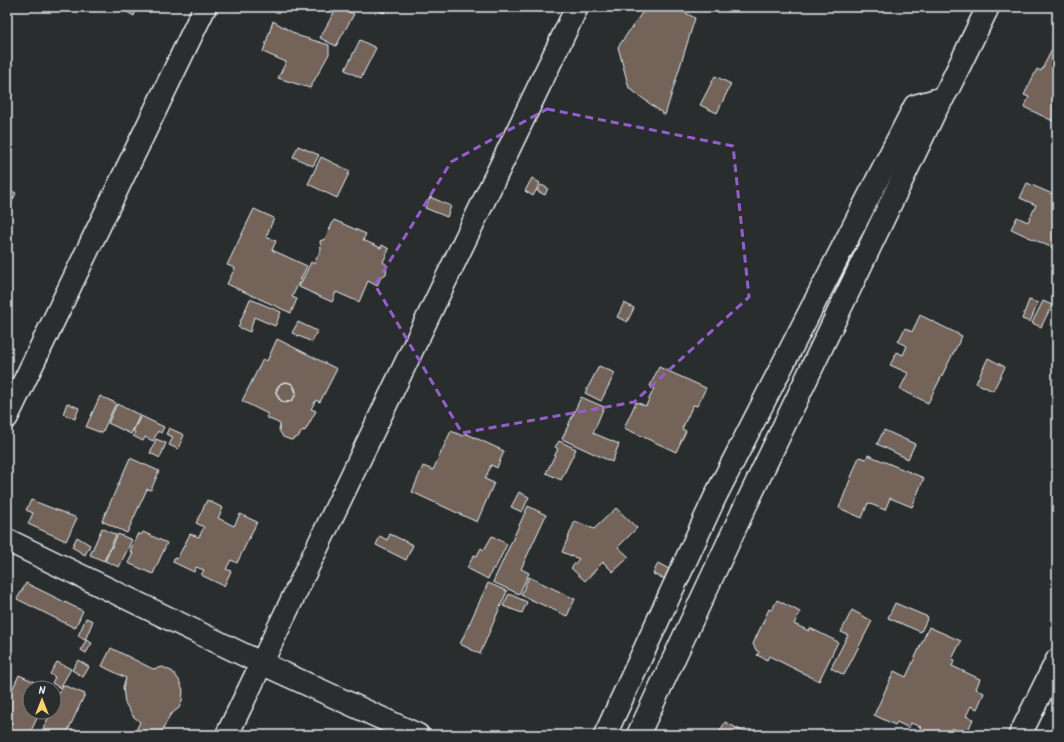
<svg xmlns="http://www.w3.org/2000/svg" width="1064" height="742" font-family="Kalam,sans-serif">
  <rect width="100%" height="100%" fill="#2a2d2e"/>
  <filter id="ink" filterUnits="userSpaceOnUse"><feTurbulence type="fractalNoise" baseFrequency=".025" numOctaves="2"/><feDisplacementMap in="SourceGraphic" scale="8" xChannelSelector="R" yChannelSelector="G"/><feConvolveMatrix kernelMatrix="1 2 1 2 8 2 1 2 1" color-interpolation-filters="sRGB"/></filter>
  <g filter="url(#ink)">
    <!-- building -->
    <path fill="#736459" stroke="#e8f1f8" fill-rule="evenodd" d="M 118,7 L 137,7 L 134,16 Z
      M 337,7 L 354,14 L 336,46 L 320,38 Z
      M 371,7 L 387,7 L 384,13 Z
      M 646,7 L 674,7 L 695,18 L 665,115 L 629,88 L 618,47 Z
      M 273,21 L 299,36 L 329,45 L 329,54 L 310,88 L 278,78 L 286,62 L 263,52 Z
      M 360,40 L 376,48 L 361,78 L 345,70 Z
      M 1057,40 L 1057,123 L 1024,107 L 1029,97 L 1024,95 L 1037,69 L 1041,71 Z
      M 715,76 L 731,84 L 717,113 L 700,105 Z
      M 298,146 L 319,155 L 313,166 L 293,157 Z
      M 321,157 L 350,171 L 337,198 L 308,184 Z
      M 532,178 L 540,183 L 533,196 L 525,191 Z
      M 1027,183 L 1057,196 L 1057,250 L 1011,229 L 1017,217 L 1028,222 L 1036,205 L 1020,198 Z
      M 541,185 L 548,188 L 545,195 L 537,191 Z
      M 7,189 L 16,193 L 11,204 L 7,202 Z
      M 430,197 L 451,206 L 447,217 L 425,208 Z
      M 254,209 L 274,218 L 266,237 L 276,241 L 272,250 L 307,266 L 292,297 L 297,299 L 291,313 L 227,284 L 235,268 L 227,265 Z
      M 334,220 L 366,234 L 363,240 L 381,248 L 382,245 L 389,249 L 383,262 L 387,265 L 386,274 L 381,277 L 377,286 L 368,281 L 359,302 L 336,292 L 332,302 L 299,287 L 311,262 L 314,264 L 321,249 L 320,241 L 325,239 Z
      M 250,299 L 281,312 L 275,326 L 254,317 L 250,332 L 238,327 Z
      M 1029,300 L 1038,303 L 1030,322 L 1022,319 Z
      M 1043,301 L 1052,305 L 1041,327 L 1032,323 Z
      M 624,303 L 634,308 L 627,322 L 617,317 Z
      M 920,315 L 962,336 L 928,403 L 900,389 L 908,373 L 890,365 L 897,352 L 903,355 L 907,346 L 898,342 L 905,328 L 912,332 Z
      M 298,322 L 317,331 L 312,342 L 292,333 Z
      M 277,339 L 337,369 L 320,402 L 316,400 L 311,409 L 316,411 L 305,431 L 303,430 L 298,437 L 291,440 L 283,437 L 279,430 L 280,424 L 266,417 L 268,414 L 242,401 L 263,359 L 267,361 ZM 286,382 L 292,384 L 296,393 L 292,401 L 286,403 L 280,400 L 276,392 L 280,384 Z
      M 988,358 L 1005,367 L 993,391 L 976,383 Z
      M 599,366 L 615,373 L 601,401 L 585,393 Z
      M 659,367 L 706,388 L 697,406 L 693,405 L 682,429 L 686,431 L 676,452 L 624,428 L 636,402 L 646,406 L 654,388 L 650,386 Z
      M276 392a10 10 0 1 1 20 0a10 10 0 1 1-20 0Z
      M 100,396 L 116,403 L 102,433 L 86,427 Z
      M 581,397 L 604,407 L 593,433 L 619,444 L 612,462 L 562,439 Z
      M 67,403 L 79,408 L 75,419 L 63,414 Z
      M 117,404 L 140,415 L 131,434 L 108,423 Z
      M 141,416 L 164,427 L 161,433 L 158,431 L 153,441 L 145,437 L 143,441 L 133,436 L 135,432 L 133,431 Z
      M 169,428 L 184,435 L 178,449 L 169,445 L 173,437 L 166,434 Z
      M 884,430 L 915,444 L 908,459 L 877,444 Z
      M 451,431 L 463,436 L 465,433 L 504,451 L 497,468 L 491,465 L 485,479 L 494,483 L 477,522 L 412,492 L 423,466 L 433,470 Z
      M 156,439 L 166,443 L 160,458 L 150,453 Z
      M 559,441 L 576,449 L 561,480 L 546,473 L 558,449 L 555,447 Z
      M 868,455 L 924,478 L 912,507 L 890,498 L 885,510 L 868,503 L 862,518 L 839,508 L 859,457 L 866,459 Z
      M 130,458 L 159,471 L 151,490 L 147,489 L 127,533 L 102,521 Z
      M 519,492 L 529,497 L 522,512 L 511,507 Z
      M 31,500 L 77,518 L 66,541 L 28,524 L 33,513 L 26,510 Z
      M 207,500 L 223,508 L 218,518 L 234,526 L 240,514 L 257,522 L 237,563 L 231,560 L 226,569 L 231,571 L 224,586 L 201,575 L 204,570 L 196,567 L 194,572 L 173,562 L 174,558 L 177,559 L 190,534 L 199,537 L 204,527 L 196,523 Z
      M 528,506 L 546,515 L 521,569 L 529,573 L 519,594 L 493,582 Z
      M 616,508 L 637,528 L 618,547 L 629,557 L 613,572 L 603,562 L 585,581 L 571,568 L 579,559 L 562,552 L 575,521 L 594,529 Z
      M 102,528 L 116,535 L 104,561 L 90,555 Z
      M 143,532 L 167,543 L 153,574 L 128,563 L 133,553 L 130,551 L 138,533 L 141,535 Z
      M 118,534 L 132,540 L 119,567 L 105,561 Z
      M 390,534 L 413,545 L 406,560 L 376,545 L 380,536 L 387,540 Z
      M 492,536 L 507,544 L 495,569 L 493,568 L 488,579 L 467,568 L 474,555 L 477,556 L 481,548 L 484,550 Z
      M 77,537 L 90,545 L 85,555 L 72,547 Z
      M 658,563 L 669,569 L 665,579 L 653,574 Z
      M 529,577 L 575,599 L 567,616 L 521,595 Z
      M 26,583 L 83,611 L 75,628 L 17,599 Z
      M 488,583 L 507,591 L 480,654 L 460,644 Z
      M 509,594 L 527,602 L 522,613 L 503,606 Z
      M 777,600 L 800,612 L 794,624 L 809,631 L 810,628 L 838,642 L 819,681 L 769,656 L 767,660 L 757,655 L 759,652 L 756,650 L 753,644 L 769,609 L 772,610 Z
      M 895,603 L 928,617 L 921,632 L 888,618 Z
      M 852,610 L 872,621 L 844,675 L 831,668 L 848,635 L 841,632 Z
      M 86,618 L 93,621 L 85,640 L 78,636 Z
      M 929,627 L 961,641 L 952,659 L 955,660 L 952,666 L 980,679 L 976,689 L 984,693 L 977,709 L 971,706 L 966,716 L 973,719 L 966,735 L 952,728 L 948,735 L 921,735 L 917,733 L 921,727 L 911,723 L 909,728 L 897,722 L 895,725 L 874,715 L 894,671 L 906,677 Z
      M 86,640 L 92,643 L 86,653 L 81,650 Z
      M 111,648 L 153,669 L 163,667 L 173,672 L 179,680 L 183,690 L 182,701 L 179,708 L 170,715 L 160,735 L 134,735 L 140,722 L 133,716 L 125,703 L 123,687 L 126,678 L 102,666 Z
      M 78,660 L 89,667 L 83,677 L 72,670 Z
      M 57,662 L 71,669 L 60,688 L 52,683 L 55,677 L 50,674 Z
      M 19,675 L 48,688 L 30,688 L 30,712 L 40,712 L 29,735 L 16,735 L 7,731 L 7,701 Z
      M 63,685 L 85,694 L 66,735 L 40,735 L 51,712 L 54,712 L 54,704 Z
      M 725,722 L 750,735 L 718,735 Z"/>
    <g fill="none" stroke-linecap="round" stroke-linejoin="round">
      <defs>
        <path id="minor" d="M 7,417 L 205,7
          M 7,540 L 263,664 L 418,735
          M 227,735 L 577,7
          M 605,735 L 716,495 L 915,106 L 943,98
          M 638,735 L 743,511 L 935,111 L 948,89 L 988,7
          M 1020,735 L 1057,660"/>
      </defs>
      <!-- minor casing -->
      <use href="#minor" stroke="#e8f1f8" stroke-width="25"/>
      <!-- minor -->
      <use href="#minor" stroke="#2a2d2e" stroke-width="22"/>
    </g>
  </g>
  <!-- marked area -->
  <path fill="none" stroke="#965dcd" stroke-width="3" stroke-dasharray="8 5" stroke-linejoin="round" d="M 547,109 L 733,146 L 749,297 L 634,402 L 462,433 L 375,285 L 451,162 Z"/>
  <!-- margin -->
  <rect width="1064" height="742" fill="none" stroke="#2a2d2e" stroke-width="24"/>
  <rect x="12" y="12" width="1040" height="718" fill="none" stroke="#e8f1f8" stroke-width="1.5" filter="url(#ink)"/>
  <!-- north arrow -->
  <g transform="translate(42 700)"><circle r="19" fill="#2a2d2e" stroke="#767b7f"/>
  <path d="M0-3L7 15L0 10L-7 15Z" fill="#ffd166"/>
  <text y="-6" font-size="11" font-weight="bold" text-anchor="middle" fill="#e8f1f8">N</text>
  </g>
</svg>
